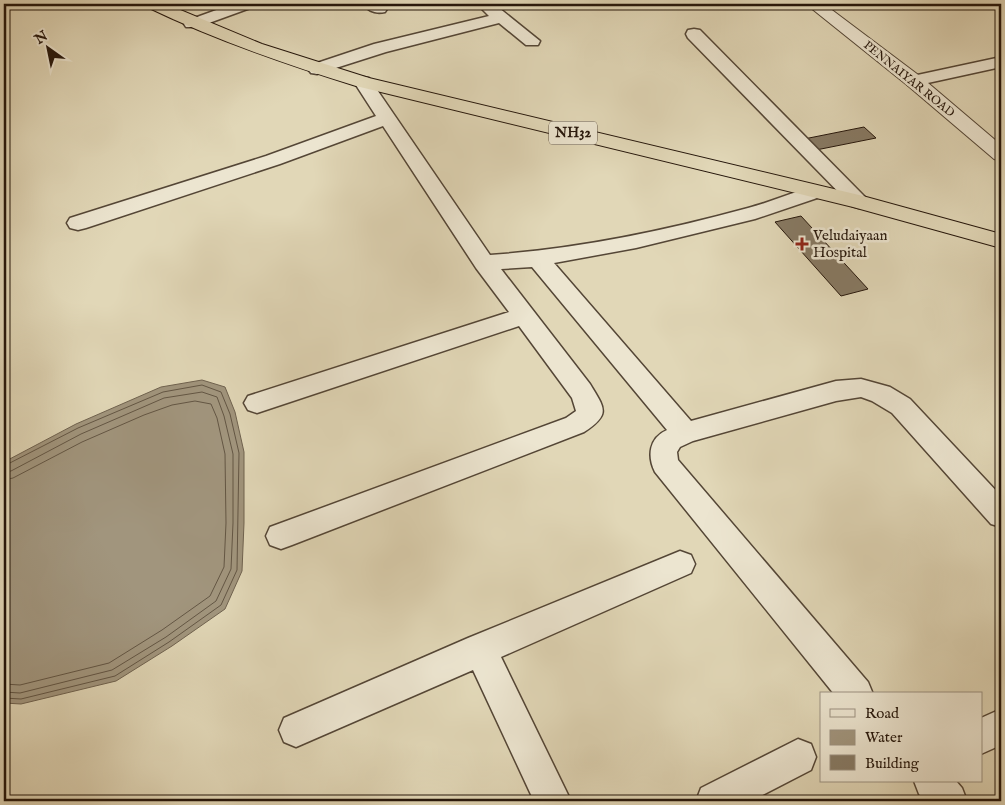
<svg xmlns="http://www.w3.org/2000/svg" width="1005" height="805" font-family="'IM FELL English',serif">
  <rect width="100%" height="100%" fill="#e1d7b7"/>
  <filter id="stains"><feTurbulence type="fractalNoise" baseFrequency=".004" numOctaves="4"/><feColorMatrix values="0 0 0 0 .2 0 0 0 0 .09 0 0 0 0 .02 0 0 0 .5 -.17"/></filter>
  <radialGradient id="worn" r=".72"><stop offset=".6" stop-color="#630" stop-opacity="0"/><stop offset="1" stop-color="#630" stop-opacity=".3"/></radialGradient>
  <!-- water -->
  <path fill="#a1957d" stroke="#6f624f" d="M 202,380 L 225,387 L 235,412 L 244,452 L 244,523 L 242,571 L 225,609 L 172,646 L 116,681 L 21,704 L 4,703 L 4,462 L 76,424 L 161,387 Z"/>
  <g fill="none" stroke-linecap="round" stroke-linejoin="round">
    <!-- shore -->
    <path stroke="#635644" stroke-width="1" d="M 4,466 L 78,428 L 163,392 L 202,385 L 221,392 L 230,414 L 239,453 L 237,570 L 221,605 L 169,642 L 115,676 L 21,699 L 4,698
      M 4,472 L 11,471 L 81,434 L 164,398 L 202,392 L 217,397 L 224,416 L 233,454 L 233,523 L 231,569 L 216,601 L 166,637 L 112,670 L 20,693 L 4,692
      M 4,480 L 13,478 L 82,442 L 144,415 L 172,405 L 195,401 L 211,404 L 217,418 L 225,454 L 226,523 L 224,567 L 210,596 L 162,630 L 109,663 L 20,685 L 4,684"/>
  </g>
  <!-- building -->
  <path fill="#877a64" stroke="#25160b" d="M 864,127 L 876,138 L 816,150 L 804,139 Z
    M 801,216 L 868,289 L 841,296 L 775,222 Z"/>
  <g fill="none" stroke-linecap="round" stroke-linejoin="round">
    <defs>
      <path id="minor" d="M 233,4 L 255,4 L 253,7 L 198,27 L 186,27 L 184,24 L 186,21 Z
        M 363,4 L 382,4 L 387,9 L 385,12 C 376,14 368,11 363,4 Z
        M 482,4 L 494,4 L 540,41 L 538,45 L 526,45 L 499,23 L 386,52 L 317,74 L 311,73 L 308,69 L 311,65 L 374,44 L 489,16 L 480,7 Z
        M 694,29 L 700,30 L 866,198 L 869,202 L 866,206 L 859,208 L 852,206 L 688,38 L 686,34 L 688,30 Z
        M 1001,57 L 1001,67 L 914,86 L 908,85 L 905,81 L 908,77 Z
        M 363,77 L 369,78 L 490,255 C 577,249 664,231 748,208 C 771,202 793,192 816,186 L 823,188 L 826,192 L 823,196 L 755,219 L 636,248 L 554,263 L 691,421 L 836,381 L 861,379 L 890,387 L 910,399 L 1001,496 L 1001,527 L 991,524 L 892,413 L 872,401 L 861,397 L 836,401 L 693,441 L 680,447 L 677,452 L 678,460 L 868,682 L 873,694 L 834,694 L 655,472 C 647,456 649,438 667,430 L 532,267 L 501,269 L 590,384 C 605,409 611,414 584,432 L 292,545 L 281,549 L 270,545 L 266,536 L 270,527 L 566,418 L 576,411 L 572,398 L 519,326 L 266,410 L 257,413 L 248,410 L 244,403 L 248,396 L 509,312 L 476,268 L 383,126 L 280,164 L 86,228 L 78,230 L 70,228 L 67,223 L 70,218 L 266,156 L 376,116 L 354,82 L 357,78 Z
        M 680,551 L 691,555 L 695,564 L 691,573 L 501,657 L 571,801 L 534,801 L 473,670 L 296,747 L 284,742 L 279,730 L 284,718 L 468,638 Z
        M 1001,709 L 1001,745 L 981,754 L 981,718 Z
        M 798,739 L 811,744 L 816,757 L 811,770 L 751,801 L 696,801 L 701,788 Z
        M 914,781 L 956,781 L 962,788 L 967,801 L 925,801 L 919,794 Z"/>
      <path id="tertiary" d="M 806,4 L 824,4 L 921,77 L 1001,145 L 1001,161 L 994,159 L 907,85 Z"/>
      <path id="trunk" d="M 145,4 L 166,4 L 262,44 L 369,78 L 859,195 L 1001,234 L 1001,248 L 853,207 L 356,86 C 285,64 215,40 147,7 Z"/>
    </defs>
    <!-- minor casing -->
    <use href="#minor" stroke="#544636" stroke-width="3"/>
    <!-- tertiary casing -->
    <use href="#tertiary" stroke="#544636" stroke-width="2"/>
    <!-- trunk casing -->
    <use href="#trunk" stroke="#25160b" stroke-width="2"/>
    <!-- minor -->
    <use href="#minor" fill="#ece5d0" fill-rule="evenodd"/>
    <!-- tertiary -->
    <use href="#tertiary" fill="#ece5d0" fill-rule="evenodd"/>
    <!-- trunk -->
    <use href="#trunk" fill="#e1d7b7" fill-rule="evenodd"/>
  </g>
  <!-- markers -->
  <path fill="#8f2418" stroke="#ece5d0" stroke-width="2" d="M799.5 236.5h5v5h5v5h-5v5h-5v-5h-5v-5h5z"/>
  <g text-anchor="middle" dominant-baseline="central" stroke-width="5" stroke-linejoin="round" paint-order="stroke">
    <!-- far-street labels -->
    <g font-size="12" fill="#25160b" stroke="#ece5d0">
      <text transform="translate(909 79) rotate(39)">PENNAIYAR ROAD</text>
    </g>
    <!-- shield labels -->
    <rect fill="#ece5d0" stroke="#615446" stroke-width="1" x="549" y="121.5" width="48" height="23" rx="4"/>
    <g font-size="14" font-weight="bold" fill="#25160b">
      <text x="573" y="133">NH32</text>
    </g>
    <!-- poi labels -->
    <g font-size="15" fill="#25160b" stroke="#ece5d0" text-anchor="start">
      <text x="813" y="235">Veludaiyaan<tspan x="813" dy="17">Hospital</tspan></text>
    </g>
  </g>
  <!-- margin -->
  <rect width="1005" height="805" fill="none" stroke="#e1d7b7" stroke-width="20"/>
  <rect x="5" y="5" width="995" height="795" fill="none" stroke="#25160b" stroke-width="2.5"/>
  <rect x="10" y="10" width="985" height="785" fill="none" stroke="#25160b"/>
  <!-- legend -->
  <rect x="820" y="692" width="162" height="90" fill="#ece5d0" stroke="#9c9281"/>
  <rect x="830" y="709" width="25" height="8" fill="#ece5d0" stroke="#9c9281"/>
  <text x="865" y="718" font-size="15" fill="#25160b">Road</text>
  <rect x="830" y="730" width="25" height="15" fill="#a1957d" stroke="#9c9281"/>
  <text x="865" y="742" font-size="15" fill="#25160b">Water</text>
  <rect x="830" y="755" width="25" height="15" fill="#877a64" stroke="#9c9281"/>
  <text x="865" y="768" font-size="15" fill="#25160b">Building</text>
  <!-- north arrow -->
  <g transform="translate(48 48) rotate(327)" stroke="#ece5d0" stroke-width="4" paint-order="stroke">
  <path d="M0-4L9 19L0 12L-9 19Z" fill="#25160b"/>
  <text y="-8" font-size="14" font-weight="bold" text-anchor="middle" fill="#25160b">N</text>
  </g>
  <rect width="100%" height="100%" filter="url(#stains)"/>
  <rect width="100%" height="100%" fill="url(#worn)"/>
</svg>
